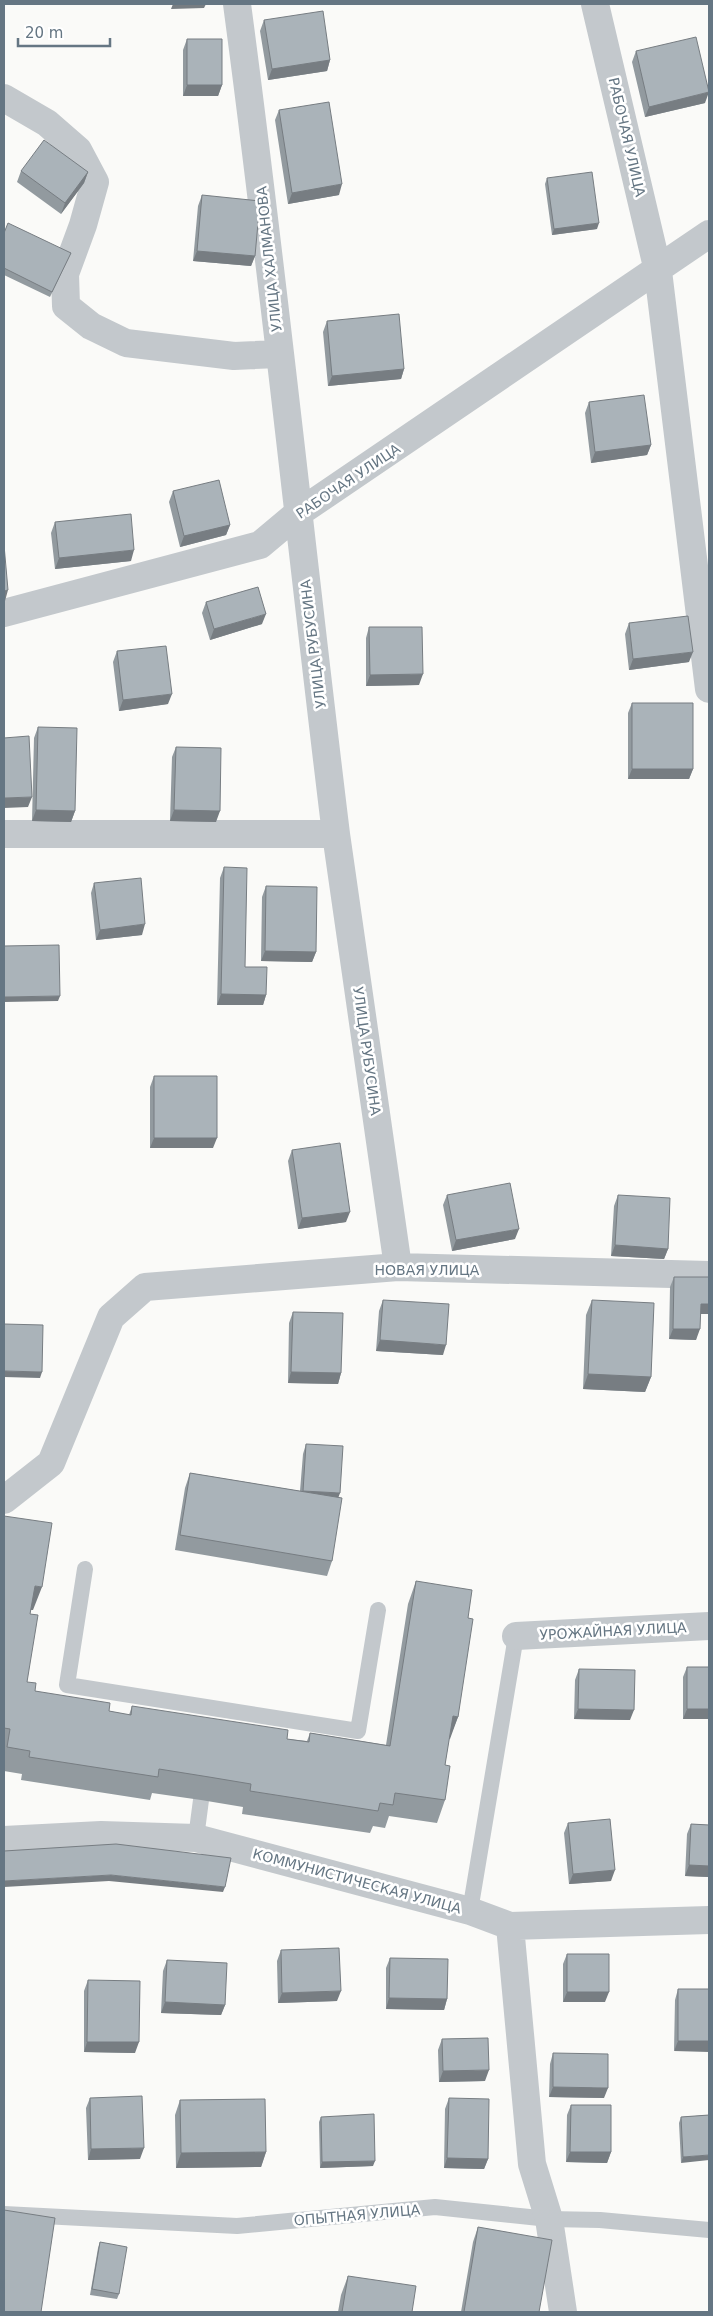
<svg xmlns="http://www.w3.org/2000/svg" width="713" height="2316" font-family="'DejaVu Sans',sans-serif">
  <rect width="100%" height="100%" fill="#fafaf8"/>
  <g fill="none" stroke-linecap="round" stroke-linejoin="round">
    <!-- service -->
    <path stroke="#c3c8cc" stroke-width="16" d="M 85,1569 L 67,1685 L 358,1731 L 378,1610
      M 196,1838 L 201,1800
      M 470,1911 L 516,1636
      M 4,2214 L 237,2226 L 435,2207 L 549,2219 L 600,2220 L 709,2230"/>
    <!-- minor -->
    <path stroke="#c3c8cc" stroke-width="28" d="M 237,4 C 274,280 302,557 336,834
      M 595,4 L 658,271 L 709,689
      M 4,98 L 47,123 L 78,150 L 95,182 L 83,225 L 65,274 L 66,306 L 91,326 L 126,343 L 234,356 L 279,354
      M 4,613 L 260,545 L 297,514 L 709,234
      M 4,834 L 336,834 L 398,1267
      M 4,1500 L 51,1463 L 111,1317 L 145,1287 L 398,1267 L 709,1275
      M 516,1636 L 709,1626
      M 4,1840 L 101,1835 L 196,1838 L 470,1911 L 510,1926 L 709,1920
      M 510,1926 L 532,2164 L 549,2219 L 563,2312"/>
  </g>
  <!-- wall -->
  <path fill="#929a9f" d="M 264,20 L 330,60 L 327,71 L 268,80 L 260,31 Z
    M 187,39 L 222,85 L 218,96 L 183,96 L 183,50 Z
    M 636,51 L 705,103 L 645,117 L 632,62 Z
    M 279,110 L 339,195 L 288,204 L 275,120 Z
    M 21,171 L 88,172 L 84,183 L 61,214 L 17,182 Z
    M 547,178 L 597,229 L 552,235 L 545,184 Z
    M 202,195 L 255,256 L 251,266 L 193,261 L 198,206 Z
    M 4,233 L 71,253 L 50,297 L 4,275 Z
    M 327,321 L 404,369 L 401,379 L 328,386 L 323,332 Z
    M 589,402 L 651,445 L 647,455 L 591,463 L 585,413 Z
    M 173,491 L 230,525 L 226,535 L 180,547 L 169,502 Z
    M 55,522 L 131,561 L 55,569 L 51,533 Z
    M 206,602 L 262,624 L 210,640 L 202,613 Z
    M 629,623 L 689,662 L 629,670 L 625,634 Z
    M 369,627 L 419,685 L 366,686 L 366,638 Z
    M 117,651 L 168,704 L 119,711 L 113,662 Z
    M 632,703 L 693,769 L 689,779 L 628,779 L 628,713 Z
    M 38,727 L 75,811 L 71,822 L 32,821 L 34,738 Z
    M 176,747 L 216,822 L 170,821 L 172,757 Z
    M 224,867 L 245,967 L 266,995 L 263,1005 L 217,1005 L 220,878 Z
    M 94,883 L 142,935 L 96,940 L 91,893 Z
    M 266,886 L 316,952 L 312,962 L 261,961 L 262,897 Z
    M 154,1076 L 213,1148 L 150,1148 L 150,1087 Z
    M 292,1150 L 346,1222 L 298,1229 L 288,1161 Z
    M 447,1195 L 515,1239 L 452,1251 L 443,1205 Z
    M 618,1195 L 668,1249 L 664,1259 L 611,1256 L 614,1206 Z
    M 674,1277 L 709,1277 L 709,1314 L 700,1314 L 696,1340 L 669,1339 L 670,1287 Z
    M 383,1300 L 443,1355 L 376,1351 L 379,1311 Z
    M 592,1300 L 651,1377 L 645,1392 L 583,1389 L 586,1315 Z
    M 293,1312 L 341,1373 L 338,1384 L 288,1383 L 289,1323 Z
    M 306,1444 L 338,1497 L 332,1561 L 327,1576 L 175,1550 L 185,1488 L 190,1473 L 300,1491 L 303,1454 Z
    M 4,1516 L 33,1610 L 31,1610 L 30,1614 L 27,1682 L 35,1691 L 109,1711 L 129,1715 L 132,1706 L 287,1739 L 307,1741 L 310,1733 L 386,1745 L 408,1604 L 416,1581 L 468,1618 L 458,1717 L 449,1739 L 445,1765 L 445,1800 L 437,1823 L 389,1816 L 385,1828 L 373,1826 L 370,1833 L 242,1814 L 243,1807 L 201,1800 L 152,1793 L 150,1800 L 21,1780 L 22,1774 L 4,1771 Z
    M 687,1667 L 709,1719 L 683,1719 L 683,1677 Z
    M 579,1669 L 630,1720 L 574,1719 L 575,1680 Z
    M 568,1823 L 611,1881 L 569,1884 L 564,1833 Z
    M 691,1824 L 709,1825 L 709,1877 L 685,1876 L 687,1834 Z
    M 281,1950 L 337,2001 L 278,2003 L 277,1961 Z
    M 567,1954 L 605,2002 L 563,2002 L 563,1964 Z
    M 390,1958 L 447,1999 L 444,2010 L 386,2009 L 386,1968 Z
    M 167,1960 L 225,2005 L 221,2015 L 161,2013 L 163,1971 Z
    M 88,1980 L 135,2053 L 84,2052 L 84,1991 Z
    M 678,1989 L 709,1989 L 674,2051 L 675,2000 Z
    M 442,2039 L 485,2081 L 439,2082 L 438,2050 Z
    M 553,2053 L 604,2098 L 549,2097 L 550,2064 Z
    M 90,2098 L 140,2159 L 88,2160 L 86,2108 Z
    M 449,2098 L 488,2159 L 484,2169 L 444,2168 L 445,2109 Z
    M 180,2100 L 266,2152 L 261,2167 L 176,2168 L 175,2115 Z
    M 571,2105 L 611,2152 L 607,2163 L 566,2162 L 567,2115 Z
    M 709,2115 L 681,2163 L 679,2123 L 681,2117 Z
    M 321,2117 L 373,2166 L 320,2168 L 319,2122 Z
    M 478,2227 L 539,2312 L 461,2312 L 473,2242 Z
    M 100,2242 L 119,2294 L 117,2299 L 90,2295 L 98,2248 Z
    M 348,2276 L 412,2312 L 338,2312 L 341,2295 Z"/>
  <!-- shaded-wall -->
  <path fill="#777d82" d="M 173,4 L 206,4 L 204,8 L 171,9 Z
    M 330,60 L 327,71 L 268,80 L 272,69 Z
    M 187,85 L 222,85 L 218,96 L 183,96 Z
    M 709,92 L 705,103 L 645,117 L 649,107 Z
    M 88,172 L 84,183 L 61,214 L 65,203 Z
    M 342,184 L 339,195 L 288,204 L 292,193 Z
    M 599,223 L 597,229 L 552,235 L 554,229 Z
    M 197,251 L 255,256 L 251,266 L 193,261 Z
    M 404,369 L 401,379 L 328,386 L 332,376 Z
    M 651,445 L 647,455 L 591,463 L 595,452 Z
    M 230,525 L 226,535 L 180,547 L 184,536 Z
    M 134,550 L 131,561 L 55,569 L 59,558 Z
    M 8,590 L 5,601 L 4,601 L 4,591 Z
    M 266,614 L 262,624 L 210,640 L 214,629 Z
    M 693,652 L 689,662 L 629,670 L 633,659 Z
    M 423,674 L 419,685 L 366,686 L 370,675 Z
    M 172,694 L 168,704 L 119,711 L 123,700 Z
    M 632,769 L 693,769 L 689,779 L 628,779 Z
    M 32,797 L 28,807 L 4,808 L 4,798 Z
    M 36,810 L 75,811 L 71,822 L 32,821 Z
    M 174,810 L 220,811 L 216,822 L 170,821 Z
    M 145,924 L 142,935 L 96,940 L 100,930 Z
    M 265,951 L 316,952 L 312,962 L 261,961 Z
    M 221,994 L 266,995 L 263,1005 L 217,1005 Z
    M 60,996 L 58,1001 L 4,1002 L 4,997 Z
    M 154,1138 L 217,1138 L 213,1148 L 150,1148 Z
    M 350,1212 L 346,1222 L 298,1229 L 302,1218 Z
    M 519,1229 L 515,1239 L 452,1251 L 456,1240 Z
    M 615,1245 L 668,1249 L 664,1259 L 611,1256 Z
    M 701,1304 L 709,1304 L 709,1314 L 697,1314 Z
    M 673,1329 L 700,1329 L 696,1340 L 669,1339 Z
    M 380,1340 L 446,1345 L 443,1355 L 376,1351 Z
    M 4,1371 L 42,1372 L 40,1378 L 4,1377 Z
    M 291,1372 L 341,1373 L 338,1384 L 288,1383 Z
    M 588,1374 L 651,1377 L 645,1392 L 583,1389 Z
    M 303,1491 L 340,1493 L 336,1504 Z
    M 35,1586 L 42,1587 L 33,1610 L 26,1609 Z
    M 578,1709 L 634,1710 L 630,1720 L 574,1719 Z
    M 687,1709 L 709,1709 L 709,1719 L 683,1719 Z
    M 453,1716 L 458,1717 L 450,1739 L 444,1739 Z
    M 689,1865 L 709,1866 L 709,1877 L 685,1876 Z
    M 615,1870 L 611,1881 L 569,1884 L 573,1874 Z
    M 111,1875 L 225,1887 L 223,1892 L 109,1881 L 4,1887 L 4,1881 Z
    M 341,1991 L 337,2001 L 278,2003 L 282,1993 Z
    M 567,1992 L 609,1992 L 605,2002 L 563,2002 Z
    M 389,1998 L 447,1999 L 444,2010 L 386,2009 Z
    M 165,2002 L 225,2005 L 221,2015 L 161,2013 Z
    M 678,2041 L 709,2041 L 709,2052 L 674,2051 Z
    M 87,2042 L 139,2042 L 135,2053 L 84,2052 Z
    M 489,2070 L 485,2081 L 439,2082 L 443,2071 Z
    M 553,2087 L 608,2088 L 604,2098 L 549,2097 Z
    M 144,2148 L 140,2159 L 88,2160 L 91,2149 Z
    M 266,2152 L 261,2167 L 176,2168 L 181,2153 Z
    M 570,2152 L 611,2152 L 607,2163 L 566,2162 Z
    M 709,2155 L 709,2160 L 681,2163 L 683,2157 Z
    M 447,2158 L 488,2159 L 484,2169 L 444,2168 Z
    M 375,2161 L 373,2166 L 320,2168 L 322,2162 Z"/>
  <!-- building -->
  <path fill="#aab3b9" stroke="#777d82" d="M 323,11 L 330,60 L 272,69 L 264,20 Z
    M 696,37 L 709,92 L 649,107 L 636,51 Z
    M 187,39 L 222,39 L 222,85 L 187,85 Z
    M 329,102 L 342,184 L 292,193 L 279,110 Z
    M 44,140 L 88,172 L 65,203 L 21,171 Z
    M 592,172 L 599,223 L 554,229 L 547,178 Z
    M 202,195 L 260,201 L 255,256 L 197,251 Z
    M 8,223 L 71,253 L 52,292 L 4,268 L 4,233 Z
    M 399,314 L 404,369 L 332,376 L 327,321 Z
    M 644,395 L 651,445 L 595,452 L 589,402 Z
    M 219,480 L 230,525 L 184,536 L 173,491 Z
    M 131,514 L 134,550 L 59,558 L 55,522 Z
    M 4,545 L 8,590 L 4,591 Z
    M 258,587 L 266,614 L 214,629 L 206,602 Z
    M 688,616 L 693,652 L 633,659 L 629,623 Z
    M 369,627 L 422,627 L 423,674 L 370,675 Z
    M 166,646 L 172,694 L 123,700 L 117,651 Z
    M 632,703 L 693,703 L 693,769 L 632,769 Z
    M 38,727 L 77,728 L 75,811 L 36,810 Z
    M 29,736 L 32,797 L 4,798 L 4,738 Z
    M 176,747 L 221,748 L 220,811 L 174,810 Z
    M 224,867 L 247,868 L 245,967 L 267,967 L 266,995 L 221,994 Z
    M 141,878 L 145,924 L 100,930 L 94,883 Z
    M 266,886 L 317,887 L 316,952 L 265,951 Z
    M 59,945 L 60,996 L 4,997 L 4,946 Z
    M 154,1076 L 217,1076 L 217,1138 L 154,1138 Z
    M 340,1143 L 350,1212 L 302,1218 L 292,1150 Z
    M 510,1183 L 519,1229 L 456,1240 L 447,1195 Z
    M 618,1195 L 670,1198 L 668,1249 L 615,1245 Z
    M 674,1277 L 709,1277 L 709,1304 L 701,1304 L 700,1329 L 673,1329 Z
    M 383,1300 L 449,1304 L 446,1345 L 380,1340 Z
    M 592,1300 L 654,1303 L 651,1377 L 588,1374 Z
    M 293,1312 L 343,1313 L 341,1373 L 291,1372 Z
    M 4,1324 L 43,1325 L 42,1372 L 4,1371 Z
    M 306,1444 L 343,1446 L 340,1493 L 303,1491 Z
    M 190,1473 L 342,1498 L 332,1561 L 180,1535 Z
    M 4,1516 L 52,1523 L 42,1587 L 35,1586 L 30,1614 L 38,1615 L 27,1682 L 36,1683 L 35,1691 L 110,1703 L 109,1711 L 131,1715 L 132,1706 L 288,1730 L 287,1739 L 309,1742 L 310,1733 L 390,1746 L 416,1581 L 472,1590 L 468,1618 L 473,1619 L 458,1717 L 453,1716 L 445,1765 L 450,1766 L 445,1800 L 395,1793 L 393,1805 L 380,1803 L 378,1811 L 250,1791 L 251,1784 L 209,1777 L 159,1769 L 158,1777 L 29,1757 L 30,1751 L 7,1747 L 10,1729 L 4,1728 Z
    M 687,1667 L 709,1667 L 709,1709 L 687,1709 Z
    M 579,1669 L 635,1670 L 634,1710 L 578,1709 Z
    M 610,1819 L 615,1870 L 573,1874 L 568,1823 Z
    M 691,1824 L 709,1825 L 709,1866 L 689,1865 Z
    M 116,1844 L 231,1858 L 225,1887 L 111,1875 L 4,1881 L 4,1851 Z
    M 339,1948 L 341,1991 L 282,1993 L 281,1950 Z
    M 567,1954 L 609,1954 L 609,1992 L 567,1992 Z
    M 390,1958 L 448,1959 L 447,1999 L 389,1998 Z
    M 167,1960 L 227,1963 L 225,2005 L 165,2002 Z
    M 88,1980 L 140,1981 L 139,2042 L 87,2042 Z
    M 678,1989 L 709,1989 L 709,2041 L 678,2041 Z
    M 488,2038 L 489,2070 L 443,2071 L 442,2039 Z
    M 553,2053 L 608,2054 L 608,2088 L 553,2087 Z
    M 142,2096 L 144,2148 L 91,2149 L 90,2098 Z
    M 449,2098 L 489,2099 L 488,2159 L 447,2158 Z
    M 265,2099 L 266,2152 L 181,2153 L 180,2100 Z
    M 571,2105 L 611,2105 L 611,2152 L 570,2152 Z
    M 374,2114 L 375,2161 L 322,2162 L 321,2117 Z
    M 709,2115 L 709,2155 L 683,2157 L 681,2117 Z
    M 4,2210 L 55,2218 L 41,2312 L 4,2312 Z
    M 478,2227 L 552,2240 L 539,2312 L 464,2312 Z
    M 100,2242 L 127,2247 L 119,2294 L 92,2289 Z
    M 348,2276 L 416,2286 L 412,2312 L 342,2312 Z"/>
  <g text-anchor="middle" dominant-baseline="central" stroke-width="5" stroke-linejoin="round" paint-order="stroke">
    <!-- street labels -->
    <g font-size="14" fill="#657683" stroke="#fff">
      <text transform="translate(627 137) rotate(77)">РАБОЧАЯ УЛИЦА</text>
      <text transform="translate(269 259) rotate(-96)">УЛИЦА ХАЛМАНОВА</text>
      <text transform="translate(348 481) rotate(-34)">РАБОЧАЯ УЛИЦА</text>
      <text transform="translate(313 644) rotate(-97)">УЛИЦА РУБУСИНА</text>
      <text transform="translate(367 1051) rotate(82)">УЛИЦА РУБУСИНА</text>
      <text x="427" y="1270">НОВАЯ УЛИЦА</text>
      <text transform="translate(613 1631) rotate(-3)">УРОЖАЙНАЯ УЛИЦА</text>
      <text transform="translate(357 1881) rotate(15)">КОММУНИСТИЧЕСКАЯ УЛИЦА</text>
      <text transform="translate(357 2215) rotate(-5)">ОПЫТНАЯ УЛИЦА</text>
    </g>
  </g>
  <!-- border -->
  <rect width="713" height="2316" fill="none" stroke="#657683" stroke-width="10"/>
  <!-- scale -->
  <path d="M18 38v8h92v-8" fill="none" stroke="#657683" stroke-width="2.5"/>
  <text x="25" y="38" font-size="15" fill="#657683" stroke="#ffffff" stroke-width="4" paint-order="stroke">20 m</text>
</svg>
